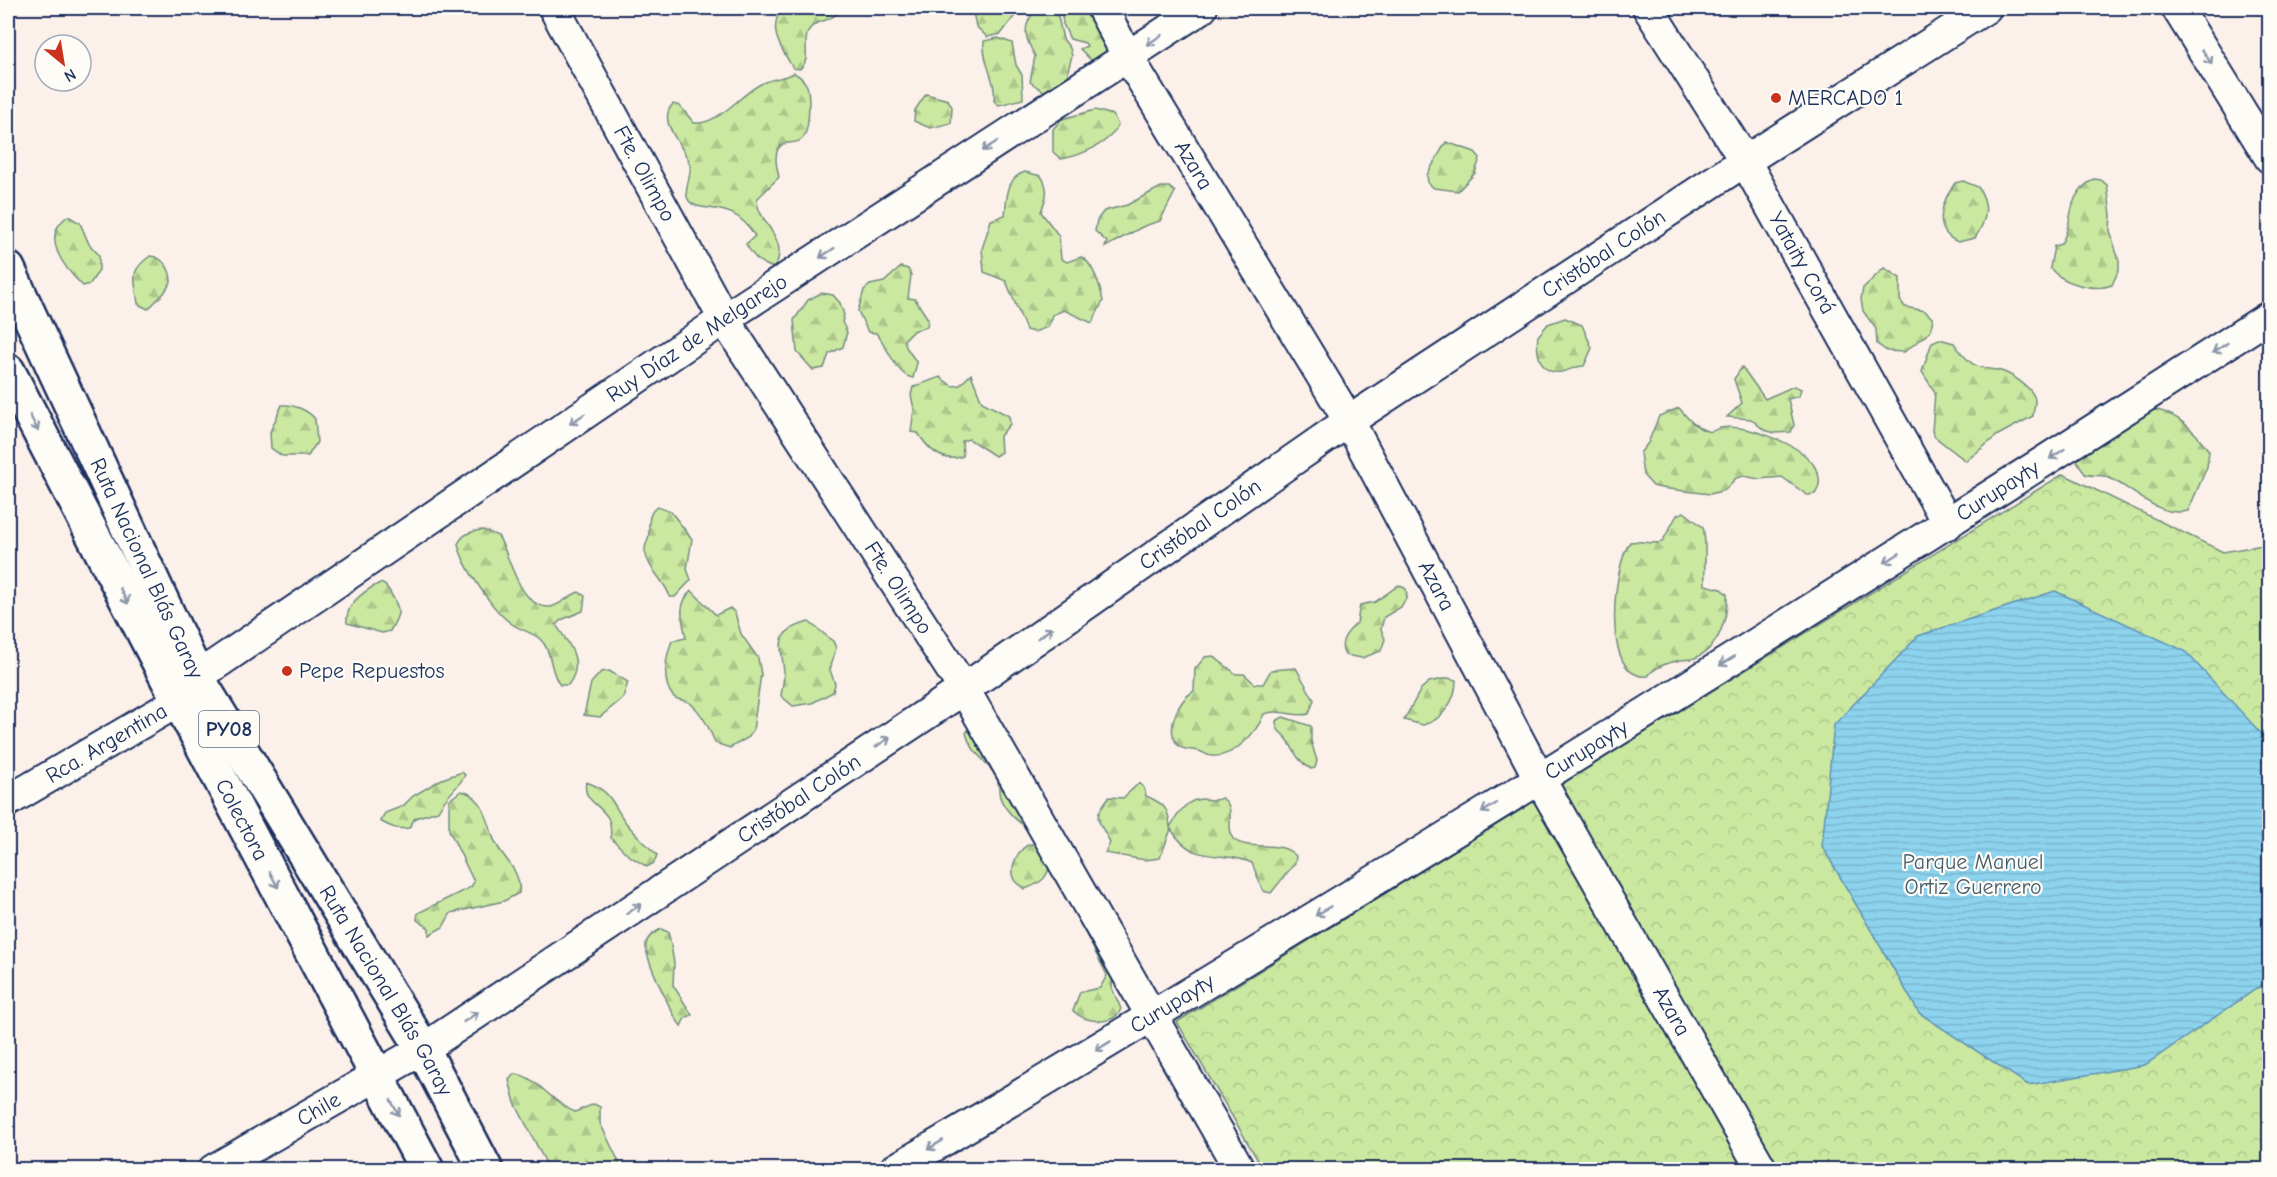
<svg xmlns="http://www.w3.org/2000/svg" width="2277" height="1177" font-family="'Comic Neue',sans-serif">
  <defs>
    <pattern id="forest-firs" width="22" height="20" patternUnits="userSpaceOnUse" patternTransform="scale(1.5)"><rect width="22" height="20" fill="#cae8a0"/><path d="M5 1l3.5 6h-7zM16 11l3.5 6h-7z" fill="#adc78c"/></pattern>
    <pattern id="park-crowns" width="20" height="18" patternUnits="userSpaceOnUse" patternTransform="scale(1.5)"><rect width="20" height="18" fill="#cae8a0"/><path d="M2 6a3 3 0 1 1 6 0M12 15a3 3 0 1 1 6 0" fill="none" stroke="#adc78c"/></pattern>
    <pattern id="water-rules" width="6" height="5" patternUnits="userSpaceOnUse" patternTransform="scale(1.5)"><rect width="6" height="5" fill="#8dd3ee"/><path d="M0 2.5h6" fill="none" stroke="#79b5ce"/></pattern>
  </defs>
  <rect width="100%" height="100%" fill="#fcf0ea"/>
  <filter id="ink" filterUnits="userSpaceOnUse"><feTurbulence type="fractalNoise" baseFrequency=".0167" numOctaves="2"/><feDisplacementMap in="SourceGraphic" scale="12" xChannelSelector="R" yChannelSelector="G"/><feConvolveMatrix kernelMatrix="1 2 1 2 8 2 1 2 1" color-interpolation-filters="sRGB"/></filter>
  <g filter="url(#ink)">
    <!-- forest -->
    <path fill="url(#forest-firs)" stroke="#728c7f" stroke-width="1.5" d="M 782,8 L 842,8 C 831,24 813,19 808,32 C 802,45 812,59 800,69 L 793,68 C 781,48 767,30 782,8 Z
      M 972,8 L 1038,8 L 1022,12 L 1019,10 L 1001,34 L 987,37 L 976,26 Z
      M 1061,8 L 1098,8 L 1109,54 L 1093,62 L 1080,49 L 1087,46 L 1085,43 L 1070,39 L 1063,24 Z
      M 1041,11 L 1053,12 L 1058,17 L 1063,39 L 1070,48 L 1072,56 L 1068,70 L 1069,82 L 1051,96 L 1030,82 L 1035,56 C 1026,40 1021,28 1034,12 Z
      M 998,38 L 1012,43 L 1016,65 L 1022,75 L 1023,99 L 999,105 L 994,101 C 997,80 982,63 984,41 Z
      M 794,73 C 800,76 804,80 807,86 C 810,95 810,132 802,139 C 794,146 784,139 778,149 C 774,157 777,168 779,177 L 757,199 C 756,222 792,239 774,268 C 759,263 754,258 746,244 L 755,236 C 732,197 700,215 689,201 C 682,191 692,177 690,165 C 686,147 655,122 673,104 L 680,106 L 694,123 C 718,125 739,96 759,85 C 770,78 783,79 794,73 Z
      M 926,94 L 948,100 L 952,107 L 951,123 L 930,128 L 914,121 L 915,110 Z
      M 1095,110 L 1113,115 L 1118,125 C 1111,143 1080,156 1061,159 L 1053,152 L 1053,129 L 1062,119 Z
      M 1446,142 L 1475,152 L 1480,158 L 1475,173 L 1458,191 L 1434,188 L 1428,183 L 1427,175 Z
      M 1025,172 L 1041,176 C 1050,189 1046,198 1041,212 L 1059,236 L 1061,259 L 1067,262 L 1081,257 C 1093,262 1101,288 1103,301 L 1092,323 L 1064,310 L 1052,315 L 1048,327 L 1034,332 L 1026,330 L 1006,281 L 984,272 L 982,249 L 991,220 L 1005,215 C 1007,199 1006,177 1025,172 Z
      M 2094,179 L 2101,180 L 2107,185 L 2111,215 L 2110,231 L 2119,261 L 2119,269 L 2112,285 C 2093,292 2062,283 2050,268 L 2054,246 L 2061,244 C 2076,220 2063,197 2094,179 Z
      M 1963,181 L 1978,187 C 1990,205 1987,220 1975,238 L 1958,242 C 1931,231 1942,201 1955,183 Z
      M 1161,187 L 1169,187 L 1175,192 L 1160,221 L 1144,226 L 1105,247 L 1107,242 L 1095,231 L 1097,220 L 1104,211 L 1127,205 Z
      M 68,216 L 80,223 L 89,244 L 99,255 L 99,270 L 90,284 L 83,286 C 64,268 39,236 68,216 Z
      M 150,256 C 163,257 171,269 171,282 L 164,293 L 148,309 L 138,304 C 135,279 128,272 150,256 Z
      M 901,267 L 908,269 L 911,275 L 908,298 L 915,299 L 928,319 L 927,327 L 913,331 L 904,340 L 906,347 L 917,363 L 913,378 C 896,376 888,346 876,333 L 868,332 L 858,311 L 864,290 L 870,285 L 884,282 Z
      M 1884,268 L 1900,278 L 1900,300 L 1905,307 L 1925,311 L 1933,319 L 1930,332 L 1904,352 L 1887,351 L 1877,344 L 1876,329 L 1863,311 L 1861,299 L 1863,288 Z
      M 821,293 L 833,295 L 840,303 L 844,315 L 842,322 L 847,332 L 843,347 L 829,354 L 824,368 L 813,370 L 797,352 L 794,320 L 808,300 Z
      M 1565,318 L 1582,325 L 1592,348 L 1584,366 C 1575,366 1569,371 1561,372 C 1539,375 1536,351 1538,336 L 1548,324 Z
      M 1939,339 L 1954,343 C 1960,351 1965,359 1973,364 C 1982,370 1991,368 2001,371 C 2011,374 2035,389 2035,401 C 2035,406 2033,411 2033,416 L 1998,435 L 1966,461 L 1935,437 L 1932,431 L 1935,392 L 1922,372 L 1932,342 Z
      M 1742,367 L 1765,399 L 1794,386 L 1801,389 L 1799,396 L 1788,399 L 1794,425 L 1791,432 L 1775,433 L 1764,430 L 1751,419 L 1727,417 L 1742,403 L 1734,379 Z
      M 971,374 L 982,402 L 1009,416 L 1010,424 L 1000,436 L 1001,452 L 995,456 L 969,439 L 962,441 L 963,456 C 943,464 928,449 918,433 L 911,432 L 914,409 L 911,395 L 913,387 L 940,377 L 952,386 L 960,385 Z
      M 282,405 C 293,404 308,410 315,419 L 317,442 L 308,456 L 282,456 L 271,448 L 270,432 Z
      M 1679,408 C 1687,417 1694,427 1707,431 C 1713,433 1715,429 1720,428 C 1746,424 1798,443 1813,464 C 1820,475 1822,483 1815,494 L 1807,495 L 1782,477 L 1759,479 L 1744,476 L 1736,478 L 1725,490 L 1710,494 L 1661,488 L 1653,486 L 1643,475 L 1640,453 L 1648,443 L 1659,416 Z
      M 2157,410 C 2180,415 2196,432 2209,451 L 2207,467 L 2188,511 C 2157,518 2134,488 2107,477 C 2099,474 2093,477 2085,474 L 2077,461 L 2081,454 L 2142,411 Z
      M 657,507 L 671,512 L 692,539 L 687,569 L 691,580 L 675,597 L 670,597 C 665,580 648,570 645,551 C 644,545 649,540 649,533 C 649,523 648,513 657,507 Z
      M 1684,512 L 1703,527 C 1707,542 1704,567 1705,585 L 1721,589 L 1727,594 C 1728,619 1719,648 1695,658 C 1691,660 1685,659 1681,660 C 1670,662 1654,667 1648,676 C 1600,681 1613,566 1630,542 C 1641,540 1651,545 1662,542 L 1677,515 Z
      M 483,530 L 498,536 C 510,554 518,608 550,607 C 560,606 569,595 579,592 L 585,596 L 583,611 L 561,620 L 556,625 C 570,644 585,663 568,685 L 560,685 C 549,672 553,651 540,639 C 532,632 520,630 512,624 C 493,611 463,566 458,544 C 463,533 472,531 483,530 Z
      M 380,583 C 386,585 387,587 390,592 C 401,611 401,612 390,631 L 382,633 L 347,623 C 345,604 364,591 380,583 Z
      M 1399,585 L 1406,589 L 1407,597 L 1401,607 L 1384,617 L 1381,629 L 1385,639 L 1381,651 L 1362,658 L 1345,655 C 1337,642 1348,631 1357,623 L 1360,605 L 1375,602 Z
      M 691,590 L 716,615 L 730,608 L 735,613 L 741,634 L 758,658 L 761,674 L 753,730 L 749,737 L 730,748 L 715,743 C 710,729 702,713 690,703 C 684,699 677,701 673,696 C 661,682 666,656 672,641 L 686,638 C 682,617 677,607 691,590 Z
      M 809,622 L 833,641 L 836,648 L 830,670 L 835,684 L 833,692 L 812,703 L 793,706 L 781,696 C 782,688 784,680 784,672 C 781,643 773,632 809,622 Z
      M 1213,656 L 1236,674 L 1244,674 L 1255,684 L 1263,684 L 1271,670 L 1296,668 L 1314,700 L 1309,714 C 1294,718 1280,708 1264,714 C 1257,732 1234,758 1212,756 C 1207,756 1203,752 1199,751 C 1192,749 1182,751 1177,744 C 1165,727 1179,700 1194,691 L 1195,669 L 1205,657 Z
      M 609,671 L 628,682 L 623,698 L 600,717 L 584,715 L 591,683 L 601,672 Z
      M 1448,678 L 1456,680 C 1456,700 1443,720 1423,725 L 1404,720 L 1421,689 L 1429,682 Z
      M 1283,717 L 1311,726 L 1311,741 L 1317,761 L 1315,768 L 1311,769 C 1298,761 1295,753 1289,742 C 1284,733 1276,733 1276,721 Z
      M 970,728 L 1028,827 C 1018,824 1003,807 1000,797 C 998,791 1000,785 997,779 C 989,761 971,754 966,733 Z
      M 462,772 L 465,775 C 458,788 445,797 438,811 L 415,818 L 409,828 C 396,830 391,827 380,821 L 385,813 L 403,806 L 413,796 L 442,779 Z
      M 586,782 C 613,791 612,805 627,824 C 636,835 647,845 657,855 L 654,863 L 647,867 L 628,855 L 611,838 C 610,831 612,825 608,818 C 600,804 582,800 586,782 Z
      M 1139,783 L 1144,788 L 1146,796 C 1163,803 1169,808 1170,827 C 1178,815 1185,799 1203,799 C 1210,800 1215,801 1222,798 C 1237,808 1225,824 1233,839 C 1251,853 1279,838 1296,856 L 1295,863 L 1271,893 L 1263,891 L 1252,863 C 1223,849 1194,867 1171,829 L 1160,858 L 1145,860 L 1105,853 L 1110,843 C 1101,820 1089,823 1109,797 L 1123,798 Z
      M 461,791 C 467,792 472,794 477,800 C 485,809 489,823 492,834 C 497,855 523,869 519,893 L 504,901 L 451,913 L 443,927 L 429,935 L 429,928 L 417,920 L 418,913 L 471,887 L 474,882 L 449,830 L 449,800 Z
      M 1031,844 L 1045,847 L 1053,857 C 1047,877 1045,882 1025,889 C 1022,885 1017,884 1015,880 C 1008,867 1019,847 1031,844 Z
      M 1082,915 L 1114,965 L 1112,988 L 1121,1009 C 1113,1027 1085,1022 1073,1011 L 1080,992 L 1100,988 L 1107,975 L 1080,923 Z
      M 661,929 L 668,932 L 670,940 L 674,963 L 673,985 L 692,1015 L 685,1018 L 681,1026 C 673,1016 644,956 646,945 C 646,937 655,932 661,929 Z
      M 514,1074 C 535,1074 551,1103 575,1112 L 594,1104 L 600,1107 L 600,1123 L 620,1164 L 614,1169 L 549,1169 L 515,1103 L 509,1080 Z"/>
    <!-- park -->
    <path fill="url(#park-crowns)" stroke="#728c7f" stroke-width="1.5" d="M 2063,474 L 2223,552 L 2269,544 L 2269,1169 L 1263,1169 L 1177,1022 Z"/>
    <!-- water -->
    <path fill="url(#water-rules)" stroke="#5f91b4" stroke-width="1.5" d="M 2055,591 L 2185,651 L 2269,742 L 2269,980 L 2145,1065 L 2028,1085 L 1919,1013 L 1822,846 L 1834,725 L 1918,636 Z"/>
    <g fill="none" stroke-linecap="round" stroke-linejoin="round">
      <defs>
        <g id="minor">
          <path id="s1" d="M 554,8 L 724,319 L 964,689 L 1240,1170"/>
          <path id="s2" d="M 1102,8 L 1128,57 L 1349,421 L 1539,778 L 1762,1170"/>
          <path id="s3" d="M 1648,8 L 1745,161 L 1948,524"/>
          <path d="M 2177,8 L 2270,158"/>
          <path id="s4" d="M 8,801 L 179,701 L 197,677 L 724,319 L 1202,8"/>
          <path id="s5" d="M 213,1170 L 423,1049 L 964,689 L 1349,421 L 1745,161 L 1986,8"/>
          <path id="s6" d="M 894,1170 C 1359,895 1817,609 2270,316"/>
        </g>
        <g id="secondary">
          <path id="s7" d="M 8,371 L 179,701 L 427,1170"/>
        </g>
        <g id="trunk">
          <path id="s8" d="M 8,269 L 197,677 L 423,1049 L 486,1170"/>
        </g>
      </defs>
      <!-- minor casing -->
      <use href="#minor" stroke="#1b2f5e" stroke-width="34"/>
      <!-- secondary casing -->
      <use href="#secondary" stroke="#1b2f5e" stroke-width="38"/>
      <!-- trunk casing -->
      <use href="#trunk" stroke="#1b2f5e" stroke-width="38"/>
      <!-- minor -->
      <use href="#minor" stroke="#fdfcf7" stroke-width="30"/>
      <!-- secondary -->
      <use href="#secondary" stroke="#fdfcf7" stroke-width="33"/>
      <!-- trunk -->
      <use href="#trunk" stroke="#fdfcf7" stroke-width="33"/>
    </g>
    <!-- one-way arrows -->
    <defs><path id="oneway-shaft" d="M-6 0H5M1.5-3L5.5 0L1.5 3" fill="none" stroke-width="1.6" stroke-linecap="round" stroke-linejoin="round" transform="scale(1.5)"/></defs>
    <g stroke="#8c96aa">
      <use href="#oneway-shaft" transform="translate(1154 40) rotate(146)"/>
      <use href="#oneway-shaft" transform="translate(2207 57) rotate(58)"/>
      <use href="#oneway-shaft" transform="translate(990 146) rotate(147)"/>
      <use href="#oneway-shaft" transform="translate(827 253) rotate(147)"/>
      <use href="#oneway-shaft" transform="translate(2220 348) rotate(147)"/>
      <use href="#oneway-shaft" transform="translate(577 419) rotate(146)"/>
      <use href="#oneway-shaft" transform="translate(34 423) rotate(63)"/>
      <use href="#oneway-shaft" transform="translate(2057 454) rotate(147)"/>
      <use href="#oneway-shaft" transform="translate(1892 558) rotate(148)"/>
      <use href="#oneway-shaft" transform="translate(124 596) rotate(63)"/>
      <use href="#oneway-shaft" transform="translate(1045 633) rotate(-35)"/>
      <use href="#oneway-shaft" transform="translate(1727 661) rotate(148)"/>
      <use href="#oneway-shaft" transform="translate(883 742) rotate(-34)"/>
      <use href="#oneway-shaft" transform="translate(1489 808) rotate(148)"/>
      <use href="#oneway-shaft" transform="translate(274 880) rotate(62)"/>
      <use href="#oneway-shaft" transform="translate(634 909) rotate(-34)"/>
      <use href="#oneway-shaft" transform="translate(1323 911) rotate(148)"/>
      <use href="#oneway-shaft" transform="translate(471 1017) rotate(-34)"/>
      <use href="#oneway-shaft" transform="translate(1103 1046) rotate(149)"/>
      <use href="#oneway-shaft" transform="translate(395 1108) rotate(62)"/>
      <use href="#oneway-shaft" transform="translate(935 1145) rotate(149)"/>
    </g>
  </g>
  <!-- markers -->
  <g fill="#c8321e" stroke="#fdfcf7" stroke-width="2">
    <circle cx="1776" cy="98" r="6"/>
    <circle cx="287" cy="671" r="6"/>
  </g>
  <g text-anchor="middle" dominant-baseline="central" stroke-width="4.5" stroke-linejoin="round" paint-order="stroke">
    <!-- shield labels -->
    <rect fill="#fdfcf7" stroke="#5f6c8c" stroke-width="1.5" x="199" y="711" width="60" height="36" rx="4.5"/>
    <g font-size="21" font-weight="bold" fill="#1b2f5e">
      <text x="229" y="729">PY08</text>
    </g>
    <!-- poi labels -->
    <g font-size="22" fill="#1b2f5e" stroke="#fdfcf7" text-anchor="start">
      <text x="1788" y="98">MERCADO 1</text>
      <text x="299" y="671">Pepe Repuestos</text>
    </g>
    <!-- street labels -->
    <g font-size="22" fill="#1b2f5e" stroke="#fdfcf7">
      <text stroke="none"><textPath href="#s2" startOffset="182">Azara</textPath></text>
      <text stroke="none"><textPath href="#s1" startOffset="189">Fte. Olimpo</textPath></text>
      <text stroke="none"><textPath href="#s5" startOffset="1666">Cristóbal Colón</textPath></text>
      <text stroke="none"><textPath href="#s3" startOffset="298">Yataity Corá</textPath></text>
      <text stroke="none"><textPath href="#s4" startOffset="832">Ruy Díaz de Melgarejo</textPath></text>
      <text stroke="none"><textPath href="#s6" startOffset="1296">Curupayty</textPath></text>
      <text stroke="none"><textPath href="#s5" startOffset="1180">Cristóbal Colón</textPath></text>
      <text stroke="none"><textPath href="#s8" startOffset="330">Ruta Nacional Blás Garay</textPath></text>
      <text stroke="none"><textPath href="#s2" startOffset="668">Azara</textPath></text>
      <text stroke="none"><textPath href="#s1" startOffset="675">Fte. Olimpo</textPath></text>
      <text stroke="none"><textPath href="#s4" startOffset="114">Rca. Argentina</textPath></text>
      <text stroke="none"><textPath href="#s6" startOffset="810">Curupayty</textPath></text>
      <text stroke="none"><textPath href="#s5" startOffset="694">Cristóbal Colón</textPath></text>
      <text stroke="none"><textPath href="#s7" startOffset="506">Colectora</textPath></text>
      <text stroke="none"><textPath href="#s8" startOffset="816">Ruta Nacional Blás Garay</textPath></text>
      <text stroke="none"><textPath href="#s6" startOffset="324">Curupayty</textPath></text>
      <text stroke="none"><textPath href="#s2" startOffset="1154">Azara</textPath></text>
      <text stroke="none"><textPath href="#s5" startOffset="122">Chile</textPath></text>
    </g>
    <!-- park labels -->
    <g font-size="22" fill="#475d6e" stroke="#fdfcf7">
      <text x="1973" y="862">Parque Manuel<tspan x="1973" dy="25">Ortiz Guerrero</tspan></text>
    </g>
  </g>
  <!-- margin -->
  <rect width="2277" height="1177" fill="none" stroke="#fdfcf7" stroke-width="30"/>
  <rect x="15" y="15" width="2247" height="1147" fill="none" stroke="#1b2f5e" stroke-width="2" filter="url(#ink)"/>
  <!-- north arrow -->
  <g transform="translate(63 63) rotate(150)"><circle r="28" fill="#fdfcf7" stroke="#a3aaba" stroke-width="1.5"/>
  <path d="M0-4.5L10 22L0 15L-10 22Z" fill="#c8321e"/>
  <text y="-9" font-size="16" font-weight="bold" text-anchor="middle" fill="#1b2f5e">N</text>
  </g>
</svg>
